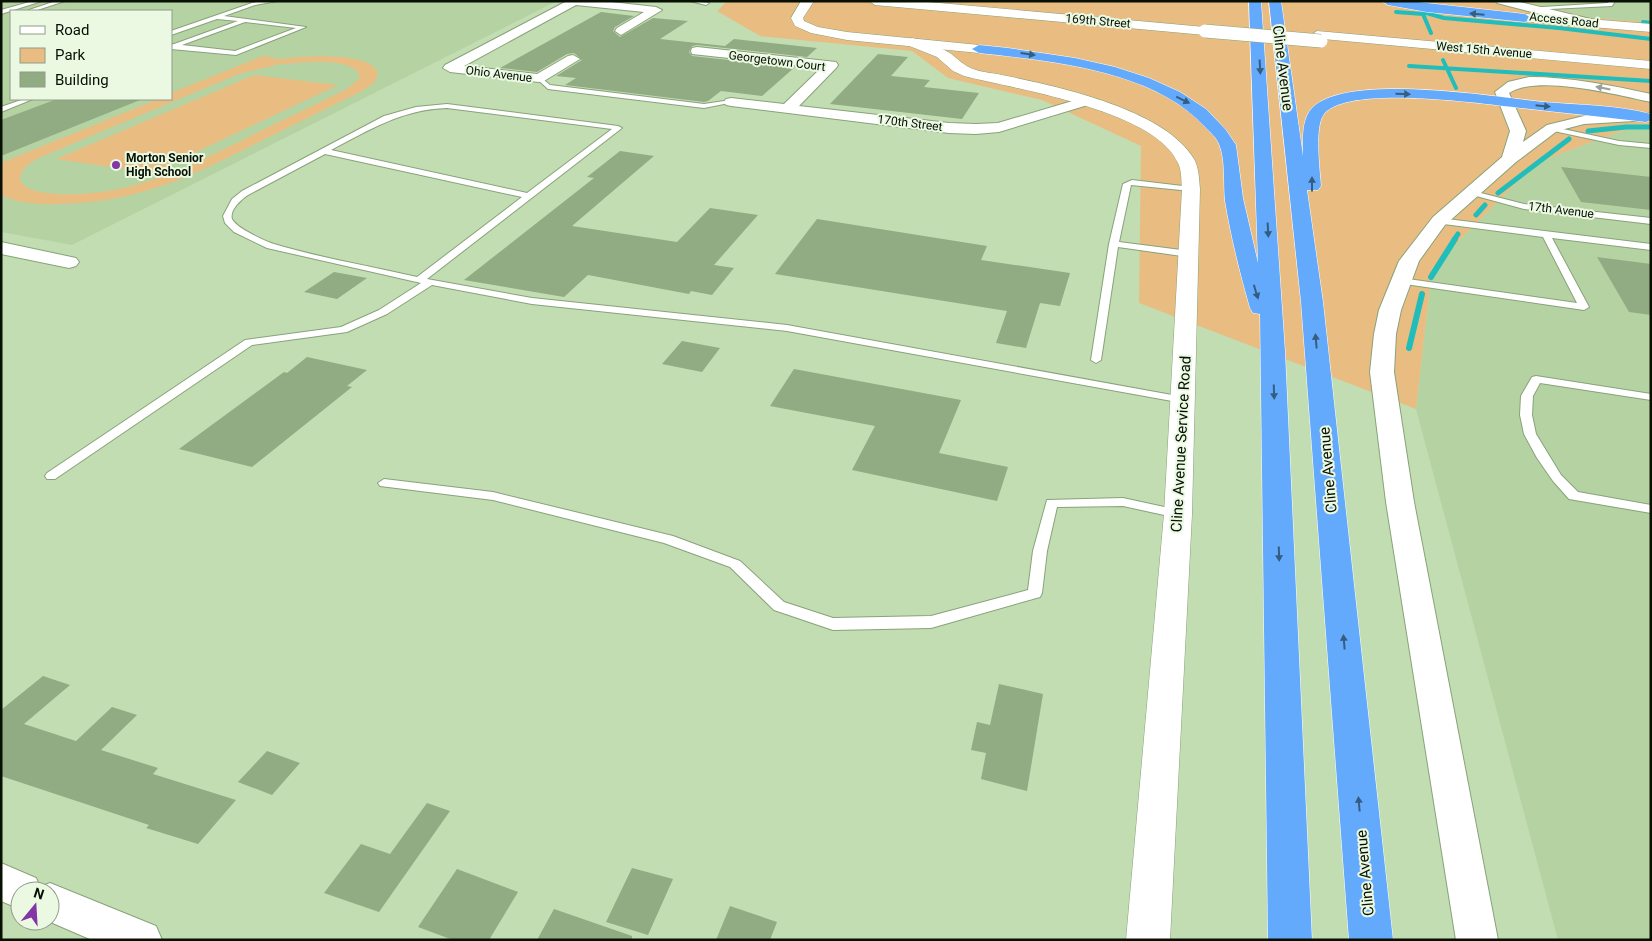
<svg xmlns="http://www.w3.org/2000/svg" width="1652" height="941" font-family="Roboto,sans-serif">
  <rect width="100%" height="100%" fill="#c2ddb2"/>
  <!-- built -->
  <path fill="#b5d3a2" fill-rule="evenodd" d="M 1,1 L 557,1 L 72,245 L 1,232 ZM 11,11 L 171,11 L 171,99 L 11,99 Z
    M 1524,1 L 1651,1 L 1651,22 L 1591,18 Z
    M 1637,125 L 1651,126 L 1651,940 L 1558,940 L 1416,409 L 1432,268 L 1536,163 Z"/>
  <!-- green -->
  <path fill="#e9bd81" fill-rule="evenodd" d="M 727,1 L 1524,1 L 1591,18 L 1651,22 L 1651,126 L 1637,125 L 1536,163 L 1432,268 L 1416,409 L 1139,303 L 1141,146 L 1042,100 L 948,78 L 912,51 L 760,36 L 717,11 Z
    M 263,56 L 277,58 L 272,60 C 293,57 371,49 378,74 L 374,83 L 360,92 C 325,109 290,127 255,144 C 188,178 137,202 61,204 C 41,205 20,204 1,195 L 1,163 L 158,99 L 171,99 L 171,93 ZM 312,62 C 327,62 348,61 359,73 L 359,79 L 345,90 C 310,107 274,124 239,142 C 178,171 127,197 57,194 C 45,193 26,192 20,180 C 20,167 33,161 43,156 L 239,74 L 280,64 Z
    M 254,75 L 338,85 L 152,173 L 56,159 Z"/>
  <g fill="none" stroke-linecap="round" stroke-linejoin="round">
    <!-- stream-far2 -->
    <path stroke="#20bdbb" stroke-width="4" d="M 1396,12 L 1423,14 L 1431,33
      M 1423,12 L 1444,18 L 1559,28 L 1651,39
      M 1643,22 L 1651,23
      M 1443,60 L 1456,88
      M 1409,66 L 1651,81"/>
    <!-- stream-far1 -->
    <path stroke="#20bdbb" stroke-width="5" d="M 1588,131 L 1626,127 L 1651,127
      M 1498,193 L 1569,139
      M 1476,215 L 1485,205
      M 1454,240 L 1458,234"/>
    <!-- stream -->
    <path stroke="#20bdbb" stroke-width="6" d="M 1431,277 L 1455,239
      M 1409,348 L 1422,294"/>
  </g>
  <!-- building -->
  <path fill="#91ab82" d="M 601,12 L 634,16 L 615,27 L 613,31 L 620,37 L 653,18 L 688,21 L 660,39 L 725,46 L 734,39 L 817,48 L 807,57 L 697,45 L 692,46 L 689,52 L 692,56 L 795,67 L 762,96 L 721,91 L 708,101 L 704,102 L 565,85 L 576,78 L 556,76 L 582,60 L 574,53 L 567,54 L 537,72 L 500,68 Z
    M 878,54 L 908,57 L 891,76 L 930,80 L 924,87 L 979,93 L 962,119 L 830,104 Z
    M 57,99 L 140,99 L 140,100 L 1,156 L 1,120 Z
    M 620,151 L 654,156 L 572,226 L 677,242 L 710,208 L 758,215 L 714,265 L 734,268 L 712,295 L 691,291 L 689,294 L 588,275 L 564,297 L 464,280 L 594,178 L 587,177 Z
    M 1561,167 L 1651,177 L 1651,210 L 1581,202 Z
    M 817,219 L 987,246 L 981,260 L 1070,273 L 1060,306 L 1040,303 L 1026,348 L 996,343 L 1007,311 L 775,274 Z
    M 1597,257 L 1651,264 L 1651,315 L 1629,312 Z
    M 334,272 L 367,278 L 337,299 L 304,292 Z
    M 682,341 L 720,348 L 702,372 L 662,364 Z
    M 307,357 L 367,370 L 347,386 L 352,387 L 252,467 L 179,449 L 284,372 L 287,373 Z
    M 794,369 L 961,400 L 939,453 L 1008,467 L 997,501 L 852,470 L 875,426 L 770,406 Z
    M 43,676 L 70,685 L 24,724 L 76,741 L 112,707 L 137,715 L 101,750 L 158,768 L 153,774 L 236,800 L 198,844 L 146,828 L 149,825 L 1,776 L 1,710 Z
    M 999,684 L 1043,694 L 1027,791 L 981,779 L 986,753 L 971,750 L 977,722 L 990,725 Z
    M 267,751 L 300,763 L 272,795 L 238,782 Z
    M 427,803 L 450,811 L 379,912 L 324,893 L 361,844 L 390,854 Z
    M 632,868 L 673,879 L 648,935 L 606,922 Z
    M 457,869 L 518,892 L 489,940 L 453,940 L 418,927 Z
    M 730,906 L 777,922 L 770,940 L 716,940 Z
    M 554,909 L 632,936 L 632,940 L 537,940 Z"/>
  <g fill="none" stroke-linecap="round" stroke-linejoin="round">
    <defs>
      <path id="service" d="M 33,1 L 42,1 L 1,14 L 1,10 Z
        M 56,1 L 65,1 L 34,11 L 29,10 Z
        M 262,1 L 277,1 L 255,5 L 224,16 L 306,27 L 236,55 L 171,49 L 171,45 L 177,43 L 238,21 L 217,19 L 171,35 L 171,31 L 252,3 ZM 245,22 L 296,28 L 235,51 L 182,45 Z
        M 690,1 L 709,3 L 706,5 Z
        M 1609,1 L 1615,1 L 1612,6 L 1529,10 L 1526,8 L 1608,3 Z
        M 539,76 L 550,85 L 704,104 L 731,100 L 734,102 L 704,108 L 548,89 L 536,78 Z
        M 24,99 L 33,99 L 1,112 L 1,107 Z
        M 447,104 L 618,126 L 622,128 L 427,279 L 532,298 L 787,325 L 1183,397 L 1189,400 L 1183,403 L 787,331 L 532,304 L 432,285 L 387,314 L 347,332 L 252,345 L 55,479 L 47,479 L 45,476 L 47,473 L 245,340 L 341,327 L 379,310 L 421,283 L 267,248 L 234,232 L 225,223 L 223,216 L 232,199 L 242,191 L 384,116 L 416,107 ZM 447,108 L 612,129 L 527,193 L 331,150 C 369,130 403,109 447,108 ZM 325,154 L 522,197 L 417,277 C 370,266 320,258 274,244 C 265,241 236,228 232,219 C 229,210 242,199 248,195 Z
        M 1549,126 L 1619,141 L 1651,144 L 1651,148 L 1619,145 L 1549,130 Z
        M 1132,180 L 1191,187 L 1195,189 L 1191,191 L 1131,185 L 1119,242 L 1189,251 L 1194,254 L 1189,257 L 1118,247 L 1101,360 L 1096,363 L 1091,360 L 1109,244 L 1123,184 Z
        M 1469,190 L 1524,204 L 1651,218 L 1651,224 L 1524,209 L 1469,194 Z
        M 1439,218 L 1651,244 L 1651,250 L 1552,238 L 1589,307 L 1584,310 L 1398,283 L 1398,279 L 1401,278 L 1577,303 L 1543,237 L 1436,223 L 1436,219 Z
        M 1536,376 L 1651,394 L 1651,400 L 1540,383 L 1533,396 L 1532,415 L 1536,434 L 1561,475 L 1578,492 L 1651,505 L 1651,513 L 1569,499 L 1553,481 L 1537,458 L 1524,434 L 1520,415 L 1521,396 L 1532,377 Z
        M 384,479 L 493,492 L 673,536 L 740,561 L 784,602 L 833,618 L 931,616 L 1028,590 L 1033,551 L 1047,500 L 1123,498 L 1178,510 L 1183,511 L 1185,514 L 1183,517 L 1178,518 L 1123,506 L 1057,507 L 1047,551 L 1042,593 L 1040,597 L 931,628 L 833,630 L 774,610 L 730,567 L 664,543 L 493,500 L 380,486 L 378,483 Z"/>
      <path id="minor" d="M 567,1 L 602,1 L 656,7 L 662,10 L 621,35 L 615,31 L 617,28 L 644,12 L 576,5 L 464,66 L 537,74 L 568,56 L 573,55 L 580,59 L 544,81 L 539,82 L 450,72 L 443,68 L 445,65 Z
        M 1496,1 L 1516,1 L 1599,21 L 1601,24 L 1595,28 L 1497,3 Z
        M 697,47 L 836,62 L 838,65 L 836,68 L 799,106 L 949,123 L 976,124 L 998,123 L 1086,97 L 1091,98 L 1093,101 L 1091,104 L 999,132 L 976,134 L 949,133 L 731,106 L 726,105 L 724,102 L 726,99 L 731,98 L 784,104 L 821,68 L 692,54 L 691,51 L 692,48 Z
        M 1529,77 C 1570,77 1610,85 1651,94 L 1651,102 C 1618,95 1538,74 1509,93 L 1526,131 L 1523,142 L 1547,125 L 1584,116 L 1646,113 L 1651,114 L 1651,120 L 1584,124 L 1557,131 L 1516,162 L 1445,225 L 1419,261 L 1401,310 L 1396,334 L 1394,372 L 1414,502 L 1498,940 L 1456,940 L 1386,502 L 1370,372 L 1374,334 L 1379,310 L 1399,261 L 1433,217 L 1502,157 L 1510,131 L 1495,92 L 1508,82 Z
        M 1,242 L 76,258 L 79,262 L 76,266 L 69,268 L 1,254 Z
        M 1,863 L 36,878 L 40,887 L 50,883 L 156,926 L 162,940 L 92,940 L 48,921 L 50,921 L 50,891 L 20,891 L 20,909 L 1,901 Z"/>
      <path id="tertiary" d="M 912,38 C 923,41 938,46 948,52 C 958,58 964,67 976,70 C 985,73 994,73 1002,75 C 1056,86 1165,109 1194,159 C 1199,168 1199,179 1200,189 L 1192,514 L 1170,940 L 1126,940 L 1164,514 L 1182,189 C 1181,180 1182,171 1178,163 C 1155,110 1015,89 964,76 L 953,71 L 937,57 L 907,45 L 905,42 Z"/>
      <path id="secondary" d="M 801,1 L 814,1 L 803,18 L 804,21 L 818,27 L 847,32 L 979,45 L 986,49 L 979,53 L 847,40 L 811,33 L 795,26 L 791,18 Z
        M 869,1 L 917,1 L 1205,27 L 1211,31 L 1205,35 L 875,5 Z
        M 1525,14 L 1651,24 L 1651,32 L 1521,21 L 1519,18 Z
        M 1317,31 L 1651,61 L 1651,69 L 1312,38 L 1311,35 Z"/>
      <path id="motorway" d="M 1249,1 L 1261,1 L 1285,351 L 1312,940 L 1268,940 L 1260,314 L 1253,313 L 1250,308 C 1240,273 1231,237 1225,201 C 1223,183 1226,161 1219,144 C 1217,138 1210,132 1205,127 C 1154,70 1051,61 979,53 L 972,49 L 979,45 L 1008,48 L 1075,58 L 1115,67 L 1149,78 L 1180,92 L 1206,109 L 1226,130 L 1236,145 L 1243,198 L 1258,263 Z
        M 1269,1 L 1281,1 L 1303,156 C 1303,141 1301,120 1312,108 C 1347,72 1496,97 1544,102 C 1579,105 1617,105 1651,114 L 1651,120 L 1646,122 C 1604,117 1563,113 1521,108 C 1484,104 1348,84 1324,114 C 1314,127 1320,170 1321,186 L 1318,190 L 1307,190 L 1323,302 L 1393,940 L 1349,940 L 1301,302 Z
        M 1382,1 L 1409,1 L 1525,14 L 1531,18 L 1525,22 L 1427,12 L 1388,5 Z"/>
    </defs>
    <!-- service casing -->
    <use href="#service" stroke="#89a27a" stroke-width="2"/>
    <!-- minor casing -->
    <use href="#minor" stroke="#89a27a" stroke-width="2"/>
    <!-- tertiary casing -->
    <use href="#tertiary" stroke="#89a27a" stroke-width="1"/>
    <!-- secondary casing -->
    <use href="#secondary" stroke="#89a27a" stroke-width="1"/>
    <!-- motorway casing -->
    <use href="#motorway" stroke="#fff" stroke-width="1"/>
    <!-- service -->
    <use href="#service" fill="#fff" fill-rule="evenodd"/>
    <!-- minor -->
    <use href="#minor" fill="#fff" fill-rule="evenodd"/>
    <!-- tertiary -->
    <use href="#tertiary" fill="#fff" fill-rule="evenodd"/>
    <!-- secondary -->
    <use href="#secondary" fill="#fff" fill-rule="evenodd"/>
    <!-- motorway -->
    <use href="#motorway" fill="#63aafd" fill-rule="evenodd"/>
    <defs>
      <path id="secondary-bridge" d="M 1205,31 L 1321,41"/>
    </defs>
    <!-- secondary-bridge casing -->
    <use href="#secondary-bridge" stroke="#89a27a" stroke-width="14" stroke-linecap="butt"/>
    <!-- secondary-bridge -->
    <use href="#secondary-bridge" stroke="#fff" stroke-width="13"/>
  </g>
  <!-- one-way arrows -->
  <defs><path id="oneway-solid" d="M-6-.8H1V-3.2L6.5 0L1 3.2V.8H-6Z" transform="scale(1.25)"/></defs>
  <g fill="#355d80">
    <use href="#oneway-solid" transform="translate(1477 14) rotate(-175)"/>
    <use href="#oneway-solid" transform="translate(1028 54) rotate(8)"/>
    <use href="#oneway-solid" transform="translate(1260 67) rotate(87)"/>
    <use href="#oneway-solid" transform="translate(1403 94) rotate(1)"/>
    <use href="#oneway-solid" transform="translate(1183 100) rotate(26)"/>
    <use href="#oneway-solid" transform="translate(1543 106) rotate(6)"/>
    <use href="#oneway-solid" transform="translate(1312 184) rotate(-90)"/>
    <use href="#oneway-solid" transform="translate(1268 230) rotate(87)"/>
    <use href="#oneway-solid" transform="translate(1256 292) rotate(73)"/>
    <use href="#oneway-solid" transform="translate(1316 341) rotate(-95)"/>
    <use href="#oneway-solid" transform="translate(1274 392) rotate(88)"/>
    <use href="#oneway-solid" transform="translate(1279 554) rotate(88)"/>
    <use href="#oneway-solid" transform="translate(1344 642) rotate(-95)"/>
    <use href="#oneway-solid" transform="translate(1359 804) rotate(-95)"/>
  </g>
  <use fill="#9c9f9a" href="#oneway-solid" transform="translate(1603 88) rotate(-169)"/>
  <!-- markers -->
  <circle fill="#8435a6" stroke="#ebf9e3" stroke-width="2" cx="116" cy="165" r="5"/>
  <g text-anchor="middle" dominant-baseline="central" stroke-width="4" stroke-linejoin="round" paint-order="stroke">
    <!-- far-street labels -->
    <g font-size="12" fill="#071003" stroke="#ebf9e3">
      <text transform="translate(1564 20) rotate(6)">Access Road</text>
      <text transform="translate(1098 21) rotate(5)">169th Street</text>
      <text transform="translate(1484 50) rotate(5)">West 15th Avenue</text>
      <text transform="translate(777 61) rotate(7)">Georgetown Court</text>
      <text transform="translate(499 74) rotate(7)">Ohio Avenue</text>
      <text transform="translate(910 123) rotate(7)">170th Street</text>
      <text transform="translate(1561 210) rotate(7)">17th Avenue</text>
    </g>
    <!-- far-poi labels -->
    <g font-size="12" font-weight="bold" fill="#071003" stroke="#ebf9e3" text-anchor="start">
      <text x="126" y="158">Morton Senior<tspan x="126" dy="14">High School</tspan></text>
    </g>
    <!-- street labels -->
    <g font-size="15" fill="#071003" stroke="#ebf9e3">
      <text transform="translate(1283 68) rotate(83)">Cline Avenue</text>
      <text transform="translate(1181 444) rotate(-87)">Cline Avenue Service Road</text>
      <text transform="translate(1328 470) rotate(-95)">Cline Avenue</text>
      <text transform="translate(1365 873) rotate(-95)">Cline Avenue</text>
    </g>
  </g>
  <!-- border -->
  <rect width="1652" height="941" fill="none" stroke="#071003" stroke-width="5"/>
  <!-- legend -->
  <rect x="10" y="10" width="162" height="90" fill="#ebf9e3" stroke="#909c89"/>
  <rect x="20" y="26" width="25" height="8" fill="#ffffff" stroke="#909c89"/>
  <text x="55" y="35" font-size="15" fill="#071003">Road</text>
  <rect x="20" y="48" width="25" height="15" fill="#e9bd81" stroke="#909c89"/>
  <text x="55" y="60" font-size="15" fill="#071003">Park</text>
  <rect x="20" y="72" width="25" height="15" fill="#91ab82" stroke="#909c89"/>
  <text x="55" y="85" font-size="15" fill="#071003">Building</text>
  <!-- north arrow -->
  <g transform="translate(35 906) rotate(18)"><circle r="24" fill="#ebf9e3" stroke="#909c89"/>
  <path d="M0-4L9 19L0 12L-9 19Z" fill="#8435a6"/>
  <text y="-8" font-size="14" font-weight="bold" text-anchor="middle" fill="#071003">N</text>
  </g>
</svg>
